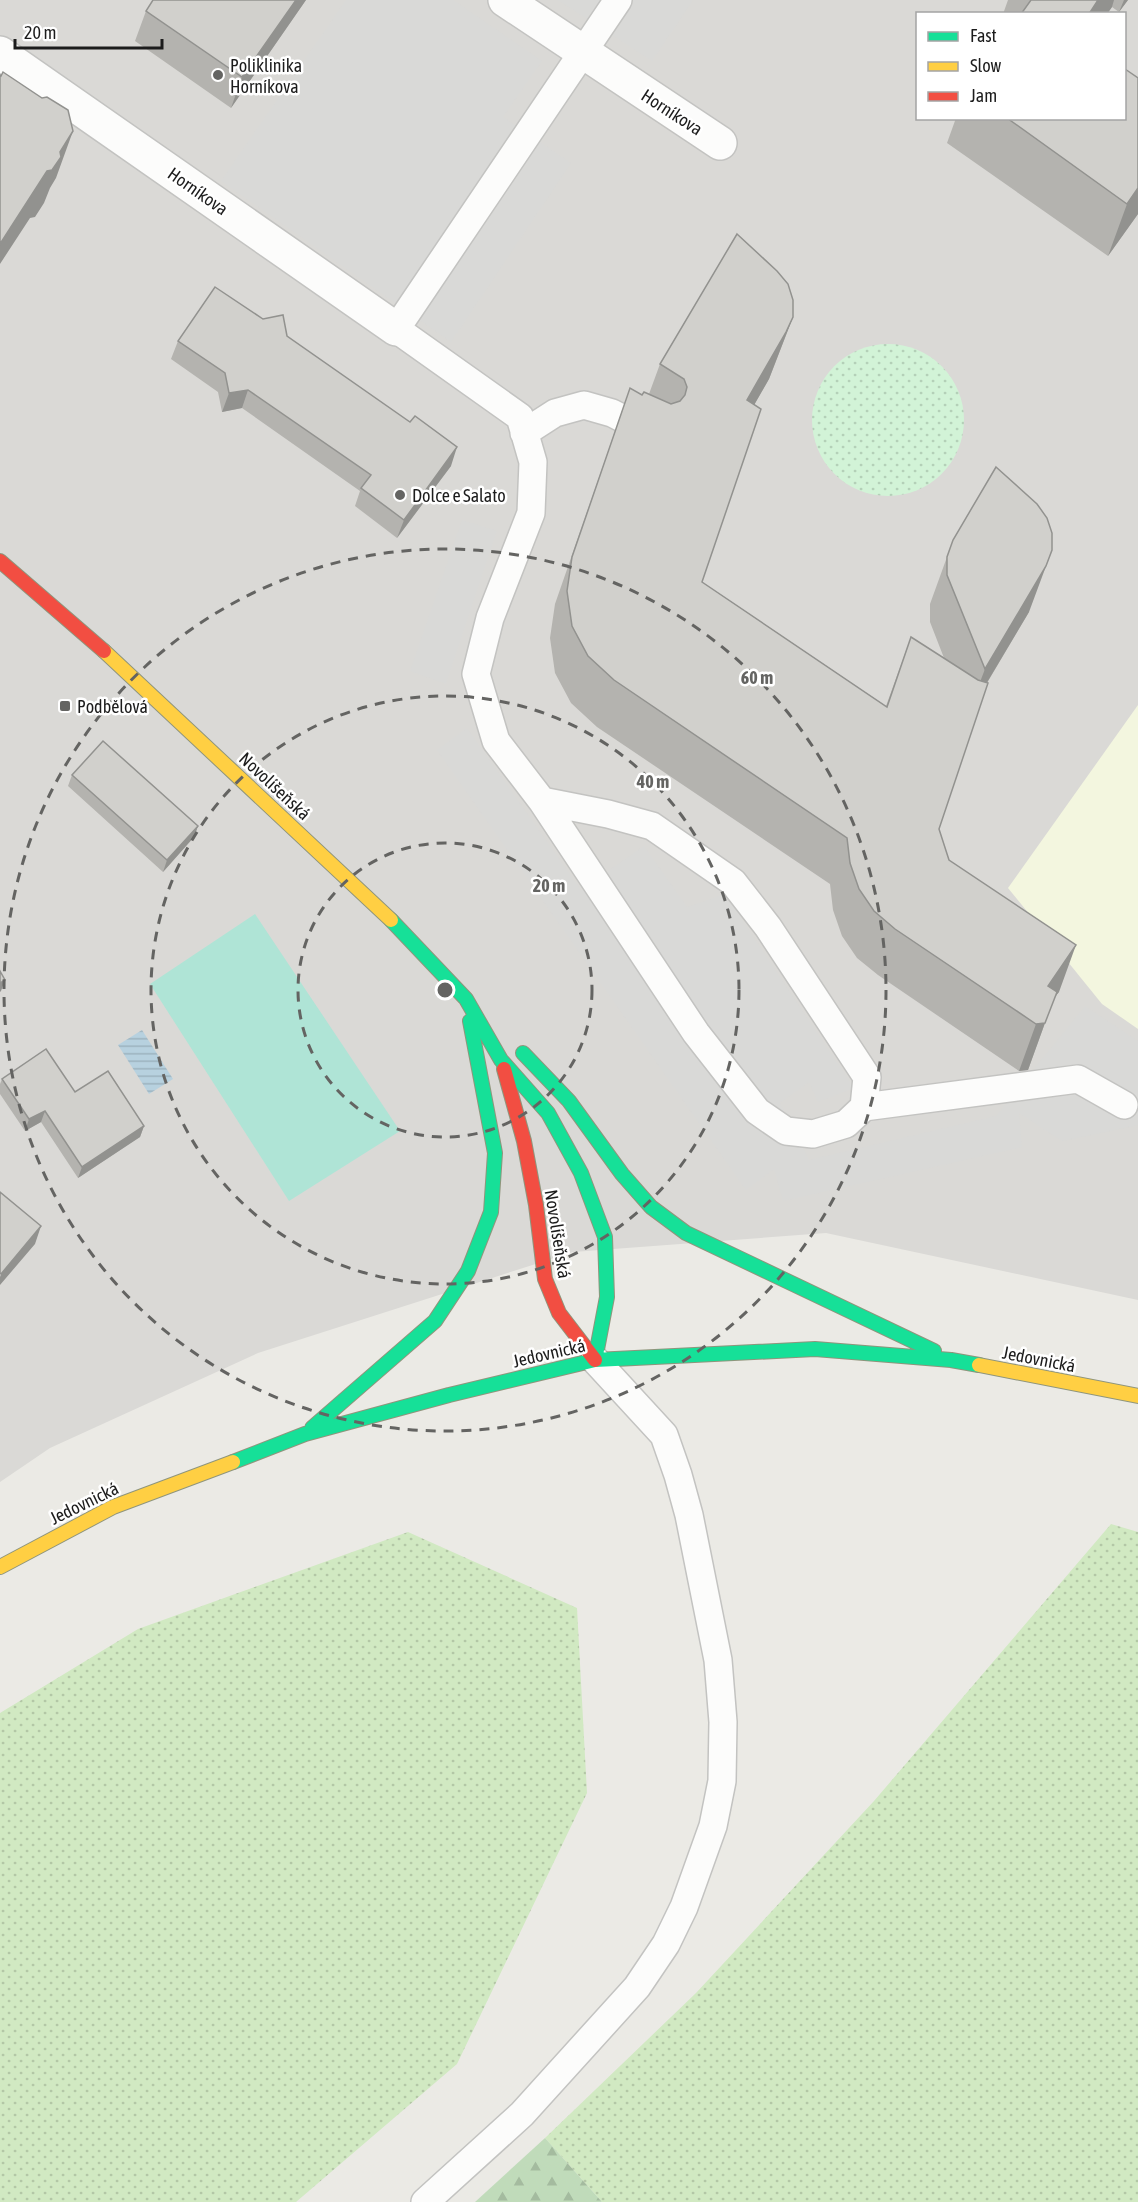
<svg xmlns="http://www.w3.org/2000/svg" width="1138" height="2202" font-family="'Asap Condensed',sans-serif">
  <defs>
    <pattern id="grass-dots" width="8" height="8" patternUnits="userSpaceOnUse" patternTransform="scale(1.5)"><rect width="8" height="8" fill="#d1e9c2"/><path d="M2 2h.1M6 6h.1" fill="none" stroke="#b3c7a6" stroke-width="1.8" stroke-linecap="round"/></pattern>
    <pattern id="forest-firs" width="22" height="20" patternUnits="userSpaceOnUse" patternTransform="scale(1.5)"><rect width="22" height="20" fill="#c0dbba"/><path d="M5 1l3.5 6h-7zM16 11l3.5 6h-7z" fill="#a4bb9f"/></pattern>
    <pattern id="park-dots" width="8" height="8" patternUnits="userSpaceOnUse" patternTransform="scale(1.5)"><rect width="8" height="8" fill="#d2f3d7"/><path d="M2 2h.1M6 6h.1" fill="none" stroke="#b4d0b8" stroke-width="1.8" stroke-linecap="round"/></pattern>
    <pattern id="water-rules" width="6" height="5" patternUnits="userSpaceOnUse" patternTransform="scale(1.5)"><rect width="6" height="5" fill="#b7d1df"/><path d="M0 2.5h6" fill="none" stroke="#9db3bf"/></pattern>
  </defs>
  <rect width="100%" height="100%" fill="#ebeae5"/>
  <!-- residential -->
  <path fill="#dad9d6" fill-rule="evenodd" d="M 0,0 L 1138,0 L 1138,1300 L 826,1233 L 573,1252 L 258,1353 L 50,1448 L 0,1482 ZM 918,14 L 1124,14 L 1124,118 L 918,118 Z"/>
  <!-- education -->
  <path fill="#f3f6df" d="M 1138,705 L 1138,1029 L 1102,1004 L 1008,888 Z"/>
  <!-- grass -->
  <path fill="url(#grass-dots)" d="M 1111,1524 L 1138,1532 L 1138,2202 L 602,2202 L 545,2138 L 696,1993 L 874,1801 Z
    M 408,1532 L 577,1608 L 587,1793 L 457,2064 L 296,2202 L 0,2202 L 0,1713 L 138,1629 Z"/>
  <!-- forest -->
  <path fill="url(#forest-firs)" d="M 545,2138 L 602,2202 L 475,2202 Z"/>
  <!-- park -->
  <path fill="url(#park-dots)" d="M812 420a76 76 0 1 1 152 0a76 76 0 1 1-152 0Z"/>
  <!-- pitch -->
  <path fill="#afe4d6" d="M 255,914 L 400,1131 L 289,1201 L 150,984 Z"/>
  <!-- parking -->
  <path fill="#d9d9d7" d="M 346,0 L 453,0 L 542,61 L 503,117 L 571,163 L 451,342 L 221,181 Z
    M 558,0 L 693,0 L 652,61 Z
    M 462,520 L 497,531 L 446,684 L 410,671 Z
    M 467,728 L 581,890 L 644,846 L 687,907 L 725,894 L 854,1088 L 818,1102 L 809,1082 L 780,1103 L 809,1160 L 996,1116 L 1085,1006 L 1138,1041 L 1138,1125 L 1062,1141 L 1019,1113 L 1022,1147 L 783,1201 L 774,1169 L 746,1190 L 437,750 Z"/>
  <!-- water -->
  <path fill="url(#water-rules)" d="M 142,1030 L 173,1079 L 149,1094 L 118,1045 Z"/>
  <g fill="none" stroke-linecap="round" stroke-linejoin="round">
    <defs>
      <path id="lane" d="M 524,433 L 555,413 L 584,405 L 612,413 L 653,434
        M 542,801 L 608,814 L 652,826 L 733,882 L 768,927 L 867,1077 L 864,1107 L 846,1124 L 813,1134 L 786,1131 L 757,1111 L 696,1033 L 542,801 L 496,741 L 476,674 L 490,618 L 531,513 L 533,462 L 520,417 L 396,329 L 618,0
        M 864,1107 L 1078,1079 L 1124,1105
        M 425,2202 L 522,2114 L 637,1987 L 666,1944 L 684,1907 L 713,1826 L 722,1781 L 723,1722 L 718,1660 L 689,1515 L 678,1475 L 664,1435 L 595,1360"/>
      <path id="street" d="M 505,0 L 720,143
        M 0,53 L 396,329"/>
      <path id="fast" d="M 391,920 L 466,999 L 501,1060 L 548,1113 L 581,1173 L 605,1237 L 607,1297 L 595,1360
        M 523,1053 L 569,1101 L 622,1174 L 651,1207 L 686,1233 L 934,1351
        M 312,1428 L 435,1321 L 468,1271 L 491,1212 L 495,1153 L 470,1021
        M 233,1462 L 305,1434 L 449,1395 L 595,1360 L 815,1349 L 951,1360 L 979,1365"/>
      <path id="slow" d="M 104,651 L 391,920
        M 979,1365 L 1138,1396
        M 0,1567 L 113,1507 L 233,1462"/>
      <path id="jam" d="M 0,561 L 104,651
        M 504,1069 L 524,1141 L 536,1205 L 545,1279 L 559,1313 L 595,1360"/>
    </defs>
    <!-- lane casing -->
    <use href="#lane" stroke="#c3c3c1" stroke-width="30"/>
    <!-- street casing -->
    <use href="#street" stroke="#c3c3c1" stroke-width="36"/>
    <!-- fast casing -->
    <use href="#fast" stroke="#8f957c" stroke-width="16"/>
    <!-- slow casing -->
    <use href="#slow" stroke="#8f957c" stroke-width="16"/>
    <!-- jam casing -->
    <use href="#jam" stroke="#8f957c" stroke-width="16"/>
    <!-- lane -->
    <use href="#lane" stroke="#fcfcfb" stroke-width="27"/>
    <!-- street -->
    <use href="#street" stroke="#fcfcfb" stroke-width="33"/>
    <!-- fast -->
    <use href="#fast" stroke="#16e098" stroke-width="14"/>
    <!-- slow -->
    <use href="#slow" stroke="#ffcf43" stroke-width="14"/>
    <!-- jam -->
    <use href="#jam" stroke="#f24e42" stroke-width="14"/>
  </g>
  <!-- wall -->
  <path fill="#b4b3af" d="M 306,0 L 231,108 L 135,41 L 146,11 Z
    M 1008,0 L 1128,0 L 1119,12 L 1112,7 L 1107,14 L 1003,14 Z
    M 1138,78 L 1138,214 L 1108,256 L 947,143 L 956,118 L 1125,118 Z
    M 793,317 L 769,379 L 754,405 L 702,582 L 886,706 L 911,637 L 944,658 L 930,622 L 930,604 L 947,557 L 1029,612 L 987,683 L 939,829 L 949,860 L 1059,992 L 1054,998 L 1028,1070 L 1019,1071 L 878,975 L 857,958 L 842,936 L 833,910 L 830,884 L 597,727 L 571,703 L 555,673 L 550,638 L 555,604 L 630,388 L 642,395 L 649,394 L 660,364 Z
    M 287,336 L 451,466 L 397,538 L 355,506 L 360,491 L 242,408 L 222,412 L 218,392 L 171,359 L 178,341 Z
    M 72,775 L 198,826 L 194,837 L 163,872 L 68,786 Z
    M 2,1079 L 75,1092 L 144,1126 L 140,1137 L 78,1178 L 41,1122 L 25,1131 L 0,1094 L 0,1084 Z"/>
  <!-- shaded-wall -->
  <path fill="#92928f" d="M 296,0 L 306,0 L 231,108 L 242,77 Z
    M 1098,0 L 1114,0 L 1112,7 L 1107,14 L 1089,14 Z
    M 1124,0 L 1128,0 L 1119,12 Z
    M 73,131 L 56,178 L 50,188 L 44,203 L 35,217 L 30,218 L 0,264 L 0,244 Z
    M 1138,188 L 1138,214 L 1108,256 L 1127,204 Z
    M 793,317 L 769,379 L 730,447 L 747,400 Z
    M 248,390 L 242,408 L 222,412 L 229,393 Z
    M 457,447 L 451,466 L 397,538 L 404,520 Z
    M 1052,550 L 1029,612 L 967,716 L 985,669 Z
    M 198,826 L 194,837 L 163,872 L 167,860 Z
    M 1076,945 L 1059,992 L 1054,998 L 1028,1070 L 1019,1071 L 1036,1024 L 1048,986 Z
    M 5,980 L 1,991 L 0,992 L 0,983 Z
    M 45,1111 L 41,1122 L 25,1131 L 29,1119 Z
    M 144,1126 L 140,1137 L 78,1178 L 82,1167 Z
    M 41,1226 L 35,1244 L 0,1285 L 0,1277 L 1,1274 Z"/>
  <!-- building -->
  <path fill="#d1d0cc" stroke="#92928f" stroke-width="1.5" d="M 153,0 L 296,0 L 242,77 L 146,11 Z
    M 1031,0 L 1098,0 L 1089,14 L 1021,14 Z
    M 1125,69 L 1138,78 L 1138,188 L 1127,204 L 1007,118 L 1125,118 Z
    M 3,72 L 42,98 L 47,97 L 68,110 L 73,131 L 60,152 L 61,157 L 52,170 L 47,171 L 0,244 L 0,75 L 1,76 Z
    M 737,234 L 777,271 L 788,284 L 793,300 L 793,317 L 786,332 L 747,400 L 761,409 L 702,582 L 887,707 L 911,637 L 978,680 L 988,683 L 939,829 L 949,860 L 1076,945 L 1048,986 L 1057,992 L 1045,1023 L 1036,1024 L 895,929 L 874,911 L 859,889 L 850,863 L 847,838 L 614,680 L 588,656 L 572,626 L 567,591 L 572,557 L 630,388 L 642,395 L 644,392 L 671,404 L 680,401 L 685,395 L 687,387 L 684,379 L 660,364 Z
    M 215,287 L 263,319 L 283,315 L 287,336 L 410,422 L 415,416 L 457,447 L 404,520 L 361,488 L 371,475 L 248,390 L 229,393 L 225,373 L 178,341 Z
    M 996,467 L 1037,504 L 1047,518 L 1052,533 L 1052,550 L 1046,566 L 985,669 L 947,575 L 947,557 L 953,540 Z
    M 103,741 L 198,826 L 167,860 L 72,775 Z
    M 0,971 L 5,980 L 0,983 Z
    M 46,1049 L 75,1092 L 108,1071 L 144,1126 L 82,1167 L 45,1111 L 29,1119 L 2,1079 Z
    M 0,1192 L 41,1226 L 1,1274 L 0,1273 Z"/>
  <!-- distance rings -->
  <g fill="none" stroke="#646462" stroke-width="3" stroke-dasharray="10 8">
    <circle cx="445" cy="990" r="147"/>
    <circle cx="445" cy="990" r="294"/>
    <circle cx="445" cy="990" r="441"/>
  </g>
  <!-- markers -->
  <g fill="#646462" stroke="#fff" stroke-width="2">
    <circle cx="218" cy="75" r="6"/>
    <circle cx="400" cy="495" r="6"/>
    <rect x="59" y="700" width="12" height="12" rx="3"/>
  </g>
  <g text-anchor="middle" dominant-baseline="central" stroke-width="5" stroke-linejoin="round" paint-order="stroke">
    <!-- poi labels -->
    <g font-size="18" fill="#1c1c1c" stroke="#fff" text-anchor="start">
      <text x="230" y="65">Poliklinika<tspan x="230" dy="21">Horníkova</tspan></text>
      <text x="412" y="495">Dolce e Salato</text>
      <text x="77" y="706">Podbělová</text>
    </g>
    <!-- street labels -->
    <g font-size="18" fill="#1c1c1c" stroke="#fff">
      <text transform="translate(672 112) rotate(33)">Horníkova</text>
      <text transform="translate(198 191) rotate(35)">Horníkova</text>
      <text transform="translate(275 786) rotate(43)">Novolíšeňská</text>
      <text transform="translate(558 1234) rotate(81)">Novolíšeňská</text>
      <text transform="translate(549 1353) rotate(-13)">Jedovnická</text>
      <text transform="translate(1039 1359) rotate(11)">Jedovnická</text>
      <text transform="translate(84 1503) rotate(-26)">Jedovnická</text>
    </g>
  </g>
  <circle cx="445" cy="990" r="9" fill="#646462" stroke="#fff" stroke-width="3"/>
  <g font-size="18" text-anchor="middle" font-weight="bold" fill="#646462" stroke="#fff" stroke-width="5" stroke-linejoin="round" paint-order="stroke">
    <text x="757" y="684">60 m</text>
    <text x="653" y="788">40 m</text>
    <text x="549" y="892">20 m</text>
  </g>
  <!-- legend -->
  <rect x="916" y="12" width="210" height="108" fill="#ffffff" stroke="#a4a4a4" stroke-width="1.5"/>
  <rect x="928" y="32" width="30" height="9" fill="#16e098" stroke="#a4a4a4" stroke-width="1.5"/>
  <text x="970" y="42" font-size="18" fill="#1c1c1c">Fast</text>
  <rect x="928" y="62" width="30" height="9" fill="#ffcf43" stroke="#a4a4a4" stroke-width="1.5"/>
  <text x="970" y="72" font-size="18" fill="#1c1c1c">Slow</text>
  <rect x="928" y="92" width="30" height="9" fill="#f24e42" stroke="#a4a4a4" stroke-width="1.5"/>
  <text x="970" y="102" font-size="18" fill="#1c1c1c">Jam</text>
  <!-- scale -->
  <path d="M15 39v9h147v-9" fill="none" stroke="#1c1c1c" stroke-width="3"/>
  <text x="24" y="39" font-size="18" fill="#1c1c1c" stroke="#ffffff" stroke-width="4.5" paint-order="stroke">20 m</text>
</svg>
